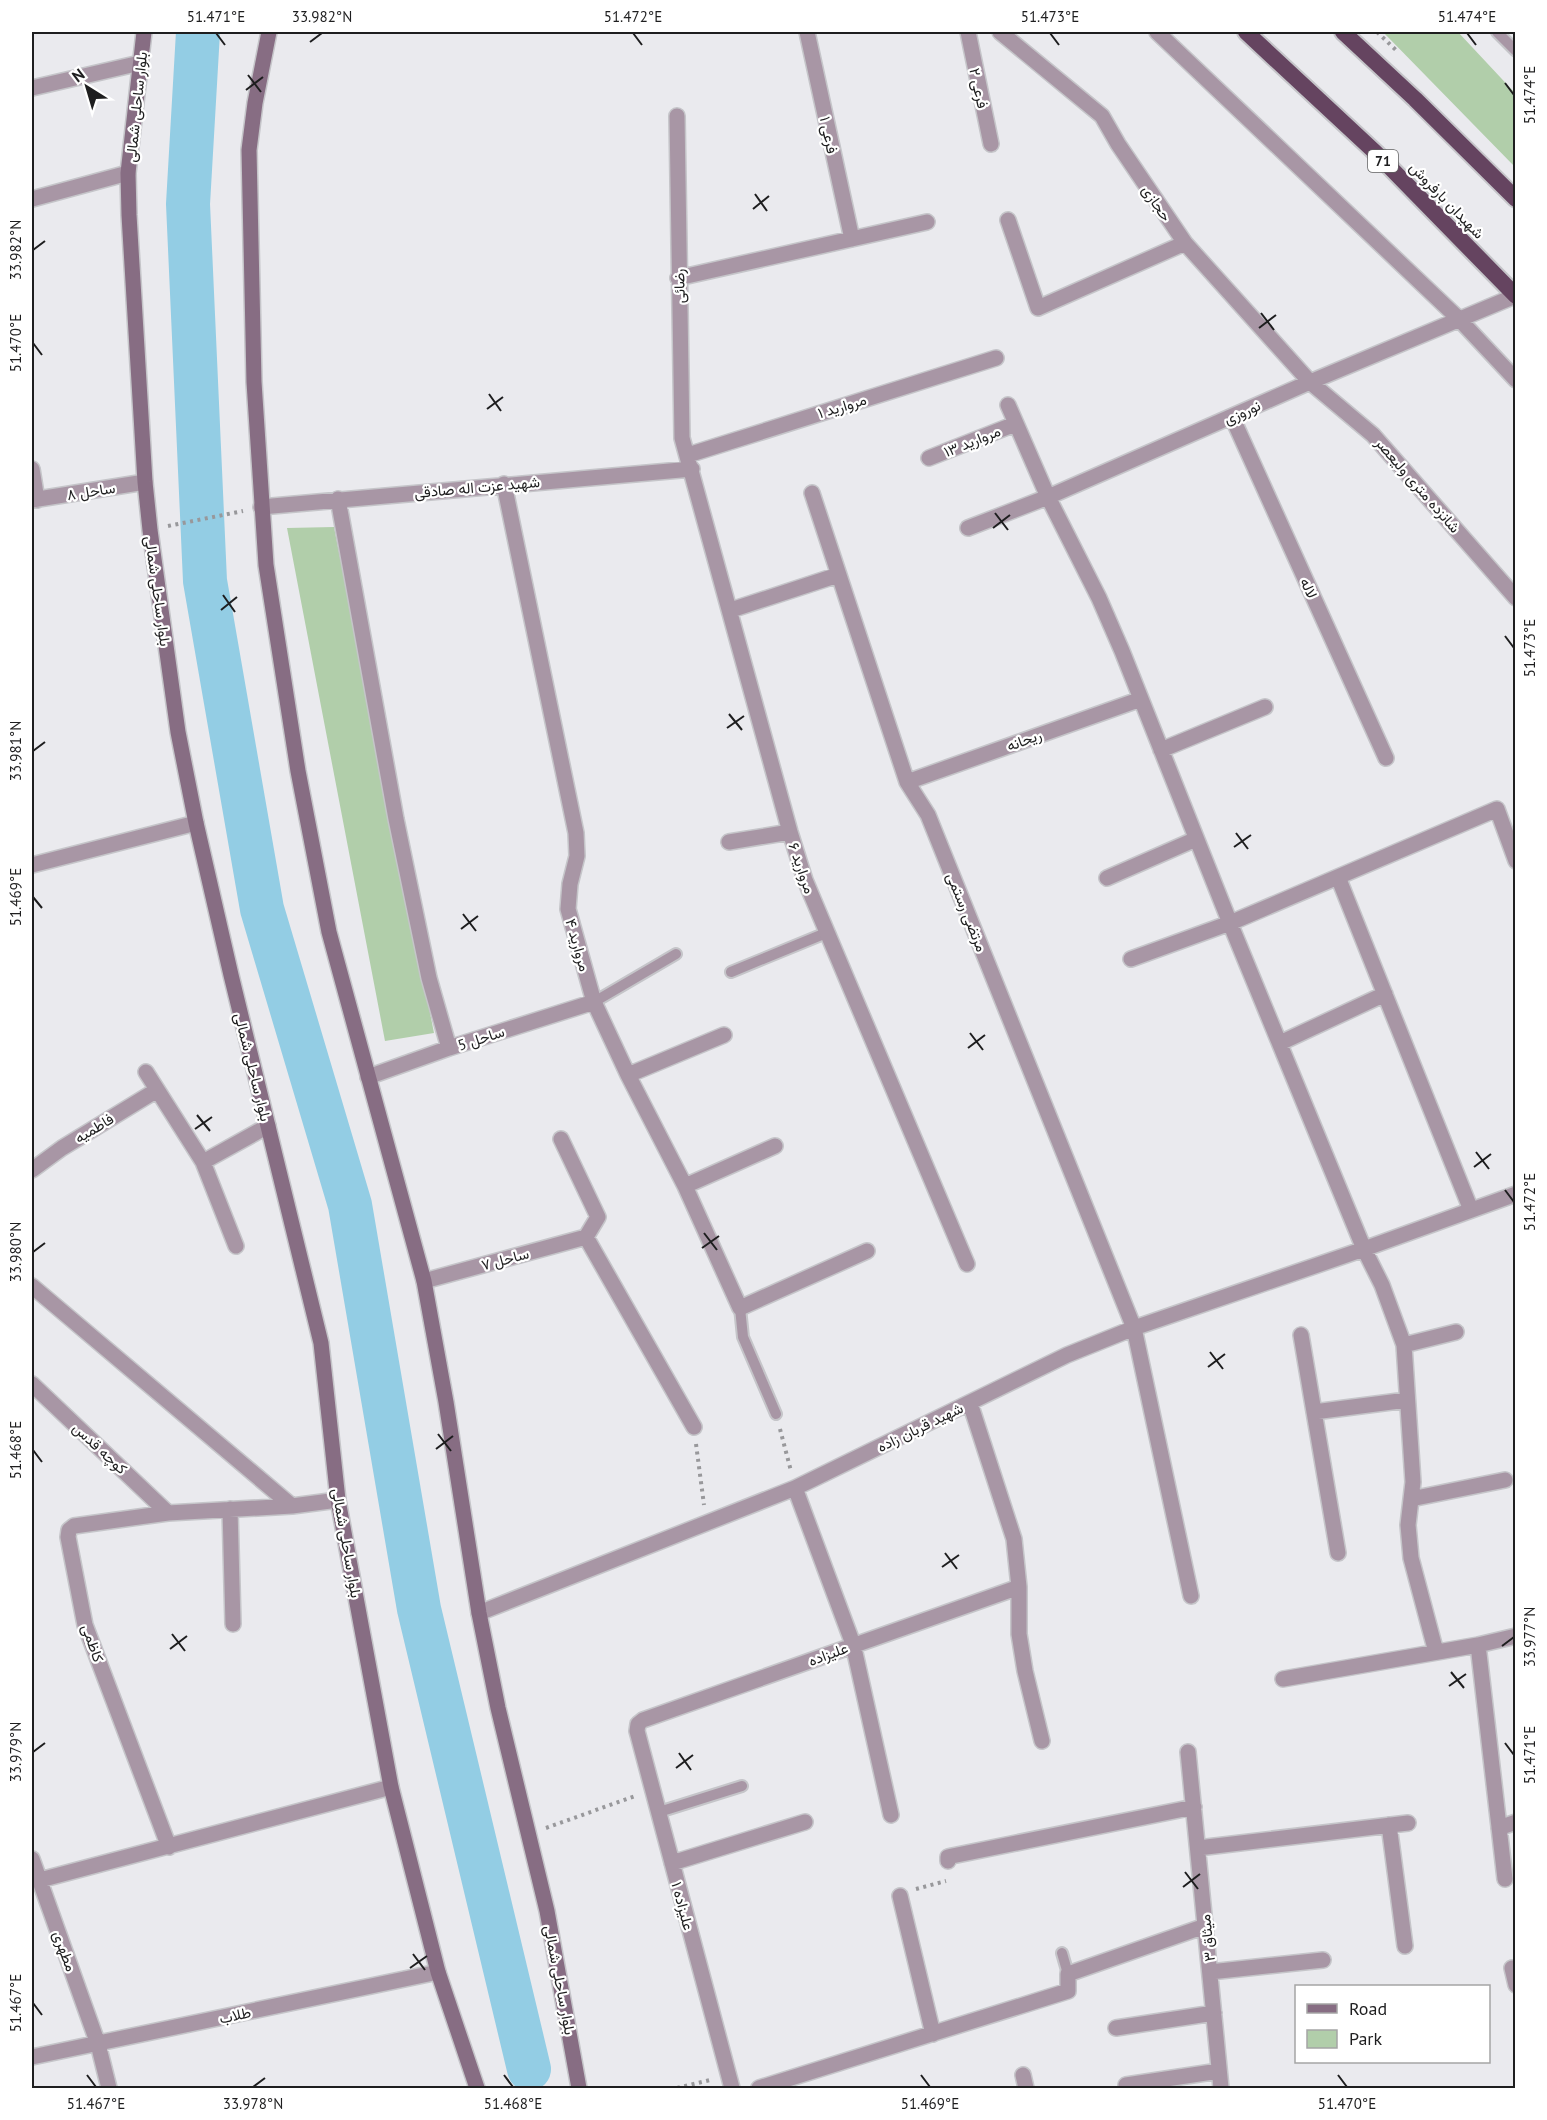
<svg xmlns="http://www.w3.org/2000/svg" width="1547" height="2120" font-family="'PT Sans',Vazirmatn,sans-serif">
  <rect width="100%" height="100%" fill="#eaeaee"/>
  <!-- green -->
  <path fill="#b1ceaa" d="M 1383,32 L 1458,32 L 1515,93 L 1515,167 Z
    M 334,527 L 434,1033 L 385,1041 L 287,528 Z"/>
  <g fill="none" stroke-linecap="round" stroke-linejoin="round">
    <!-- river -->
    <path stroke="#93cde4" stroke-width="44" d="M 198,32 L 188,204 L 205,581 L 262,909 L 350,1205 L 419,1609 L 529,2069"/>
    <defs>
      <path id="service" d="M 1497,32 L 1516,51
        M 731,972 L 826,933
        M 594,1002 L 676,954
        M 740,1308 L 743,1337 L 776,1414
        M 659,1812 L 742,1786
        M 1062,1953 L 1068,1974"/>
      <path id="minor" d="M 807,32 L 852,239
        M 968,32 L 991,144
        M 1000,32 L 1102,116 L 1118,144 L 1185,243 L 1310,382 L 1373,435 L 1516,598
        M 1157,32 L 1459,319 L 1516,380
        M 32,88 L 140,63
        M 677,116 L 682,438 L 790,832 L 805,880 L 967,1264
        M 32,199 L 128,173
        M 1008,220 L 1038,308 L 1185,243
        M 678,278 L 927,222
        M 1008,405 L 1048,497 L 1099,598 L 1122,651 L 1230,923 L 1364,1249 L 1382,1285 L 1404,1345 L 1413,1482 L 1408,1525 L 1411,1558 L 1436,1652
        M 1232,417 L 1386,758
        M 688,455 L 996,358
        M 929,458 L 1015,424
        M 32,469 L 37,500
        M 504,484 L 576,833 L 577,856 L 570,884 L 568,909 L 594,1002 L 628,1075 L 685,1186 L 740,1308 L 867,1251
        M 812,493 L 907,782 L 928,815 L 1134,1328 L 1191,1596
        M 338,499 L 396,819 L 429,978 L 449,1048
        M 32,500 L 145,482
        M 261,507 L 692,469
        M 968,528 L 1048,497 L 1310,382 L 1515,296
        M 731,610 L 838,575
        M 1161,750 L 1265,707
        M 907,782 L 1141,699
        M 729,842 L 790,832
        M 32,865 L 196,823
        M 1338,877 L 1471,1210
        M 1107,878 L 1196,839
        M 1131,959 L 1230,923 L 1497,809 L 1516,861
        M 1280,1043 L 1385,994
        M 146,1072 L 203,1162 L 268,1126
        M 628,1075 L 724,1035
        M 368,1077 L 449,1048 L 594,1002
        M 561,1139 L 598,1217 L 586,1237 L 694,1427
        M 203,1162 L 236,1246
        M 32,1170 L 62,1148 L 157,1090
        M 685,1186 L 775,1146
        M 424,1281 L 586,1237
        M 32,1286 L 292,1506
        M 1301,1335 L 1338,1553
        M 1404,1345 L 1456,1332
        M 32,1384 L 168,1513
        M 970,1403 L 1014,1539 L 1019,1587 L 1019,1634 L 1025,1671 L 1042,1741
        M 1314,1412 L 1407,1400
        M 795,1488 L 853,1644 L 891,1815
        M 1411,1499 L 1505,1480
        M 230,1509 L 233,1624
        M 479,1613 L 795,1488 L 1067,1355 L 1134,1328 L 1364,1249 L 1516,1194
        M 1478,1645 L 1505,1879
        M 1283,1679 L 1478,1645 L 1516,1636
        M 1188,1752 L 1221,2088
        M 1389,1825 L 1405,1946
        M 1499,1828 L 1516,1822
        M 169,1847 L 85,1625 L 68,1537 L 69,1530 L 74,1526 L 168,1513 L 292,1506 L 338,1500
        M 1198,1848 L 1408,1823
        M 32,1859 L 98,2044 L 109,2088
        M 948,1861 L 948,1857 L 952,1856 L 1194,1807
        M 672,1863 L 805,1822
        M 40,1880 L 391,1787
        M 900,1896 L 933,2034
        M 1512,1968 L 1516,1985
        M 1210,1972 L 1323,1960
        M 1116,2028 L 1214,2013
        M 32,2057 L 438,1972
        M 1023,2075 L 1026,2088
        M 1126,2085 L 1219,2071
        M 732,2088 L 637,1731 L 638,1724 L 643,1720 L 1019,1587
        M 759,2088 L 1068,1991 L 1068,1974 L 1205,1926"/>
      <path id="secondary" d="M 144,32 L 128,173 L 129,215 L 145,482 L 150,530 L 178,732 L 196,823 L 231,975 L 321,1343 L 338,1500 L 391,1787 L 438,1972 L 477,2088
        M 269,32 L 255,103 L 249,150 L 254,382 L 266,565 L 298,771 L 329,932 L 424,1281 L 446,1402 L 479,1613 L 498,1708 L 547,1911 L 579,2088"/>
      <path id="trunk" d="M 1246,32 L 1376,153 L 1516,296
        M 1343,32 L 1415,99 L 1516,199"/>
    </defs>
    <!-- service casing -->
    <use href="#service" stroke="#c5c5c9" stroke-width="14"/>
    <!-- minor casing -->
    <use href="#minor" stroke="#c5c5c9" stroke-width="18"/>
    <!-- secondary casing -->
    <use href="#secondary" stroke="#c5c5c9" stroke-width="18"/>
    <!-- trunk casing -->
    <use href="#trunk" stroke="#c5c5c9" stroke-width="20"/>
    <!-- path -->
    <path stroke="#98989b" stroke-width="4" stroke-dasharray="3 4.5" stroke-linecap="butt" d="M 1377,32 L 1398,52
      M 168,526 L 243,511
      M 780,1429 L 791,1471
      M 696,1444 L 704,1505
      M 546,1828 L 635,1796
      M 916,1889 L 946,1881
      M 677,2088 L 710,2080"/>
    <!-- service -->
    <use href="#service" stroke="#a896a5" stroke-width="10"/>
    <!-- minor -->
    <use href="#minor" stroke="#a896a5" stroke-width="15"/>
    <!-- secondary -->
    <use href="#secondary" stroke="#876d83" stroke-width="15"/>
    <!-- trunk -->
    <use href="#trunk" stroke="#654460" stroke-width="16"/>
  </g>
  <!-- ticks -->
  <path fill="none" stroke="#1e1e1f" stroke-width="2" d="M 216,33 L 225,45M 633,33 L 642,45M 1050,33 L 1059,45M 1467,33 L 1476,45M 310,42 L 322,33M 248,75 L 261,92M 1505,83 L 1514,95M 246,90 L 263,77M 755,194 L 767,211M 753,209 L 769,196M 33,250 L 45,241M 1261,313 L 1274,330M 1259,328 L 1276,315M 33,343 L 42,355M 489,394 L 501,411M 487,409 L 503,397M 995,513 L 1008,530M 993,528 L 1010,515M 223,595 L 235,612M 221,610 L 237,597M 1505,636 L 1514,648M 729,714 L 742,730M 727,728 L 744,716M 33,751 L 45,742M 1236,833 L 1248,849M 1234,847 L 1251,835M 33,897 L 42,908M 463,914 L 476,931M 461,929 L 478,916M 970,1033 L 983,1050M 968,1048 L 985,1035M 197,1115 L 210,1131M 195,1129 L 212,1117M 1476,1152 L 1489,1169M 1474,1167 L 1491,1154M 1505,1190 L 1514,1202M 704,1233 L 717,1250M 702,1248 L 719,1236M 33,1252 L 45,1243M 1210,1352 L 1223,1369M 1208,1367 L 1225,1354M 438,1434 L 451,1451M 436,1449 L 453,1436M 33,1450 L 42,1462M 945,1553 L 957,1569M 942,1567 L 959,1555M 172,1634 L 185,1651M 1502,1646 L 1514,1637M 170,1649 L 187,1636M 1451,1672 L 1464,1688M 1449,1686 L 1466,1674M 1505,1743 L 1514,1755M 33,1752 L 45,1743M 679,1753 L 691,1770M 676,1768 L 693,1755M 1185,1872 L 1198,1889M 1183,1887 L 1200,1874M 413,1954 L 425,1970M 410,1968 L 427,1956M 33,2003 L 42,2015M 87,2075 L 96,2087M 504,2075 L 513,2087M 921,2075 L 930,2087M 1338,2075 L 1347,2087M 253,2087 L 265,2078"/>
  <g text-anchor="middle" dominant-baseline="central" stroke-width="4.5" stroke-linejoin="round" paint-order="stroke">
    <!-- shield labels -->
    <rect fill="#fff" stroke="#626262" stroke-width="1.5" x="1368" y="150" width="30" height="22" rx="4.5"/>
    <g font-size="14" font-weight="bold" fill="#1e1e1f">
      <text x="1383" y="161">71</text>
    </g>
    <!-- street labels -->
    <g font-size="15" fill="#1e1e1f" stroke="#fff">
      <text transform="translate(979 88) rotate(78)">فرعی ۲</text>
      <text transform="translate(136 107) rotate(-84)">بلوار ساحلی شمالی</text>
      <text transform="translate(829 135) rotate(78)">فرعی ۱</text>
      <text transform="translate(1447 200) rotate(46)">شهیدان بارفروش</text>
      <text transform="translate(1157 203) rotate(56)">حجازی</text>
      <text transform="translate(679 286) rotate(-91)">رضائی</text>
      <text transform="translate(842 406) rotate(-17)">مروارید ۱</text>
      <text transform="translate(1242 412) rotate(-24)">نوروزی</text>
      <text transform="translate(972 441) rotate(-22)">مروارید ۱۳</text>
      <text transform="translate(1418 485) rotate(49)">شانزده متری ولیعصر</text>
      <text transform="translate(477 487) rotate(-5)">شهید عزت اله صادقی</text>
      <text transform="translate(91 491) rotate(-9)">ساحل ۸</text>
      <text transform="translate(1309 588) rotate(66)">لاله</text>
      <text transform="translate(158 591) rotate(82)">بلوار ساحلی شمالی</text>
      <text transform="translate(1024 740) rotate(-20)">ریحانه</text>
      <text transform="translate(802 868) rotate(71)">مروارید ۶</text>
      <text transform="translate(967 912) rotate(68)">مرتضی رستمی</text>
      <text transform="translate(578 945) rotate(74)">مروارید ۴</text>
      <text transform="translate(481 1038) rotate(-18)">ساحل 5</text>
      <text transform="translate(253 1067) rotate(76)">بلوار ساحلی شمالی</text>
      <text transform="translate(94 1128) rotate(-31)">فاطمیه</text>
      <text transform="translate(505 1259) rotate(-15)">ساحل ۷</text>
      <text transform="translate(920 1427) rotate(-26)">شهید قربان زاده</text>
      <text transform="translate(100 1448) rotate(43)">کوچه قدس</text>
      <text transform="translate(347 1543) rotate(80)">بلوار ساحلی شمالی</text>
      <text transform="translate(93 1643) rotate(71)">کاظمی</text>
      <text transform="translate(828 1654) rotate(-20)">علیزاده</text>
      <text transform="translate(683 1906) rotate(75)">علیزاده ۱</text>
      <text transform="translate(1207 1938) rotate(-96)">میثاق ۳</text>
      <text transform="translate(65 1951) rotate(70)">مطهری</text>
      <text transform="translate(560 1980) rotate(79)">بلوار ساحلی شمالی</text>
      <text transform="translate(235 2015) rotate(-12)">طلاب</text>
    </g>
  </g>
  <!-- border -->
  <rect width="1547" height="2120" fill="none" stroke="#ffffff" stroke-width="66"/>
  <!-- legend -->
  <rect x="1295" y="1985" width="195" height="78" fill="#ffffff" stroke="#a5a5a5" stroke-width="1.5"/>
  <rect x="1307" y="2004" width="30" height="9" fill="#876d83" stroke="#a5a5a5" stroke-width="1.5"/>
  <text x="1349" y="2015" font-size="18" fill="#1e1e1f">Road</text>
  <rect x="1307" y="2030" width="30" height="18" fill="#b1ceaa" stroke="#a5a5a5" stroke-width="1.5"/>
  <text x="1349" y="2045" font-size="18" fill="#1e1e1f">Park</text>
  <!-- north arrow -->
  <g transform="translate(87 87) rotate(323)" stroke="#ffffff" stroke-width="4.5" paint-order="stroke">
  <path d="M0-4.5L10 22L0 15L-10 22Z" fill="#1e1e1f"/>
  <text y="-9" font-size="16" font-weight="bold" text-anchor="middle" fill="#1e1e1f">N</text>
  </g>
  <rect x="33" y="33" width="1481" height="2054" fill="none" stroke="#1e1e1f" stroke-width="2"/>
  <g font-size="15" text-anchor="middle" fill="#1e1e1f">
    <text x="216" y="22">51.471°E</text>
    <text x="322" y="22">33.982°N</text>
    <text x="633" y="22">51.472°E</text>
    <text x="1050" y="22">51.473°E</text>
    <text x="1467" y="22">51.474°E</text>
    <text transform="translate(1530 95) rotate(-90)" y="5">51.474°E</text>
    <text transform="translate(16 250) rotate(-90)" y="5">33.982°N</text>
    <text transform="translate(16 343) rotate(-90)" y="5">51.470°E</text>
    <text transform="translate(1530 648) rotate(-90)" y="5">51.473°E</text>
    <text transform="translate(16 751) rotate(-90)" y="5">33.981°N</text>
    <text transform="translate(16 897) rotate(-90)" y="5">51.469°E</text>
    <text transform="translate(1530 1202) rotate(-90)" y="5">51.472°E</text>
    <text transform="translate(16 1252) rotate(-90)" y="5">33.980°N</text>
    <text transform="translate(16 1450) rotate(-90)" y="5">51.468°E</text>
    <text transform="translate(1530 1637) rotate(-90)" y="5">33.977°N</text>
    <text transform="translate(16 1752) rotate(-90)" y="5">33.979°N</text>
    <text transform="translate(1530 1755) rotate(-90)" y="5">51.471°E</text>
    <text transform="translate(16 2003) rotate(-90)" y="5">51.467°E</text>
    <text x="96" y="2109">51.467°E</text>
    <text x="253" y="2109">33.978°N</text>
    <text x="513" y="2109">51.468°E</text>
    <text x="930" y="2109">51.469°E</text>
    <text x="1347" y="2109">51.470°E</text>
  </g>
</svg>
